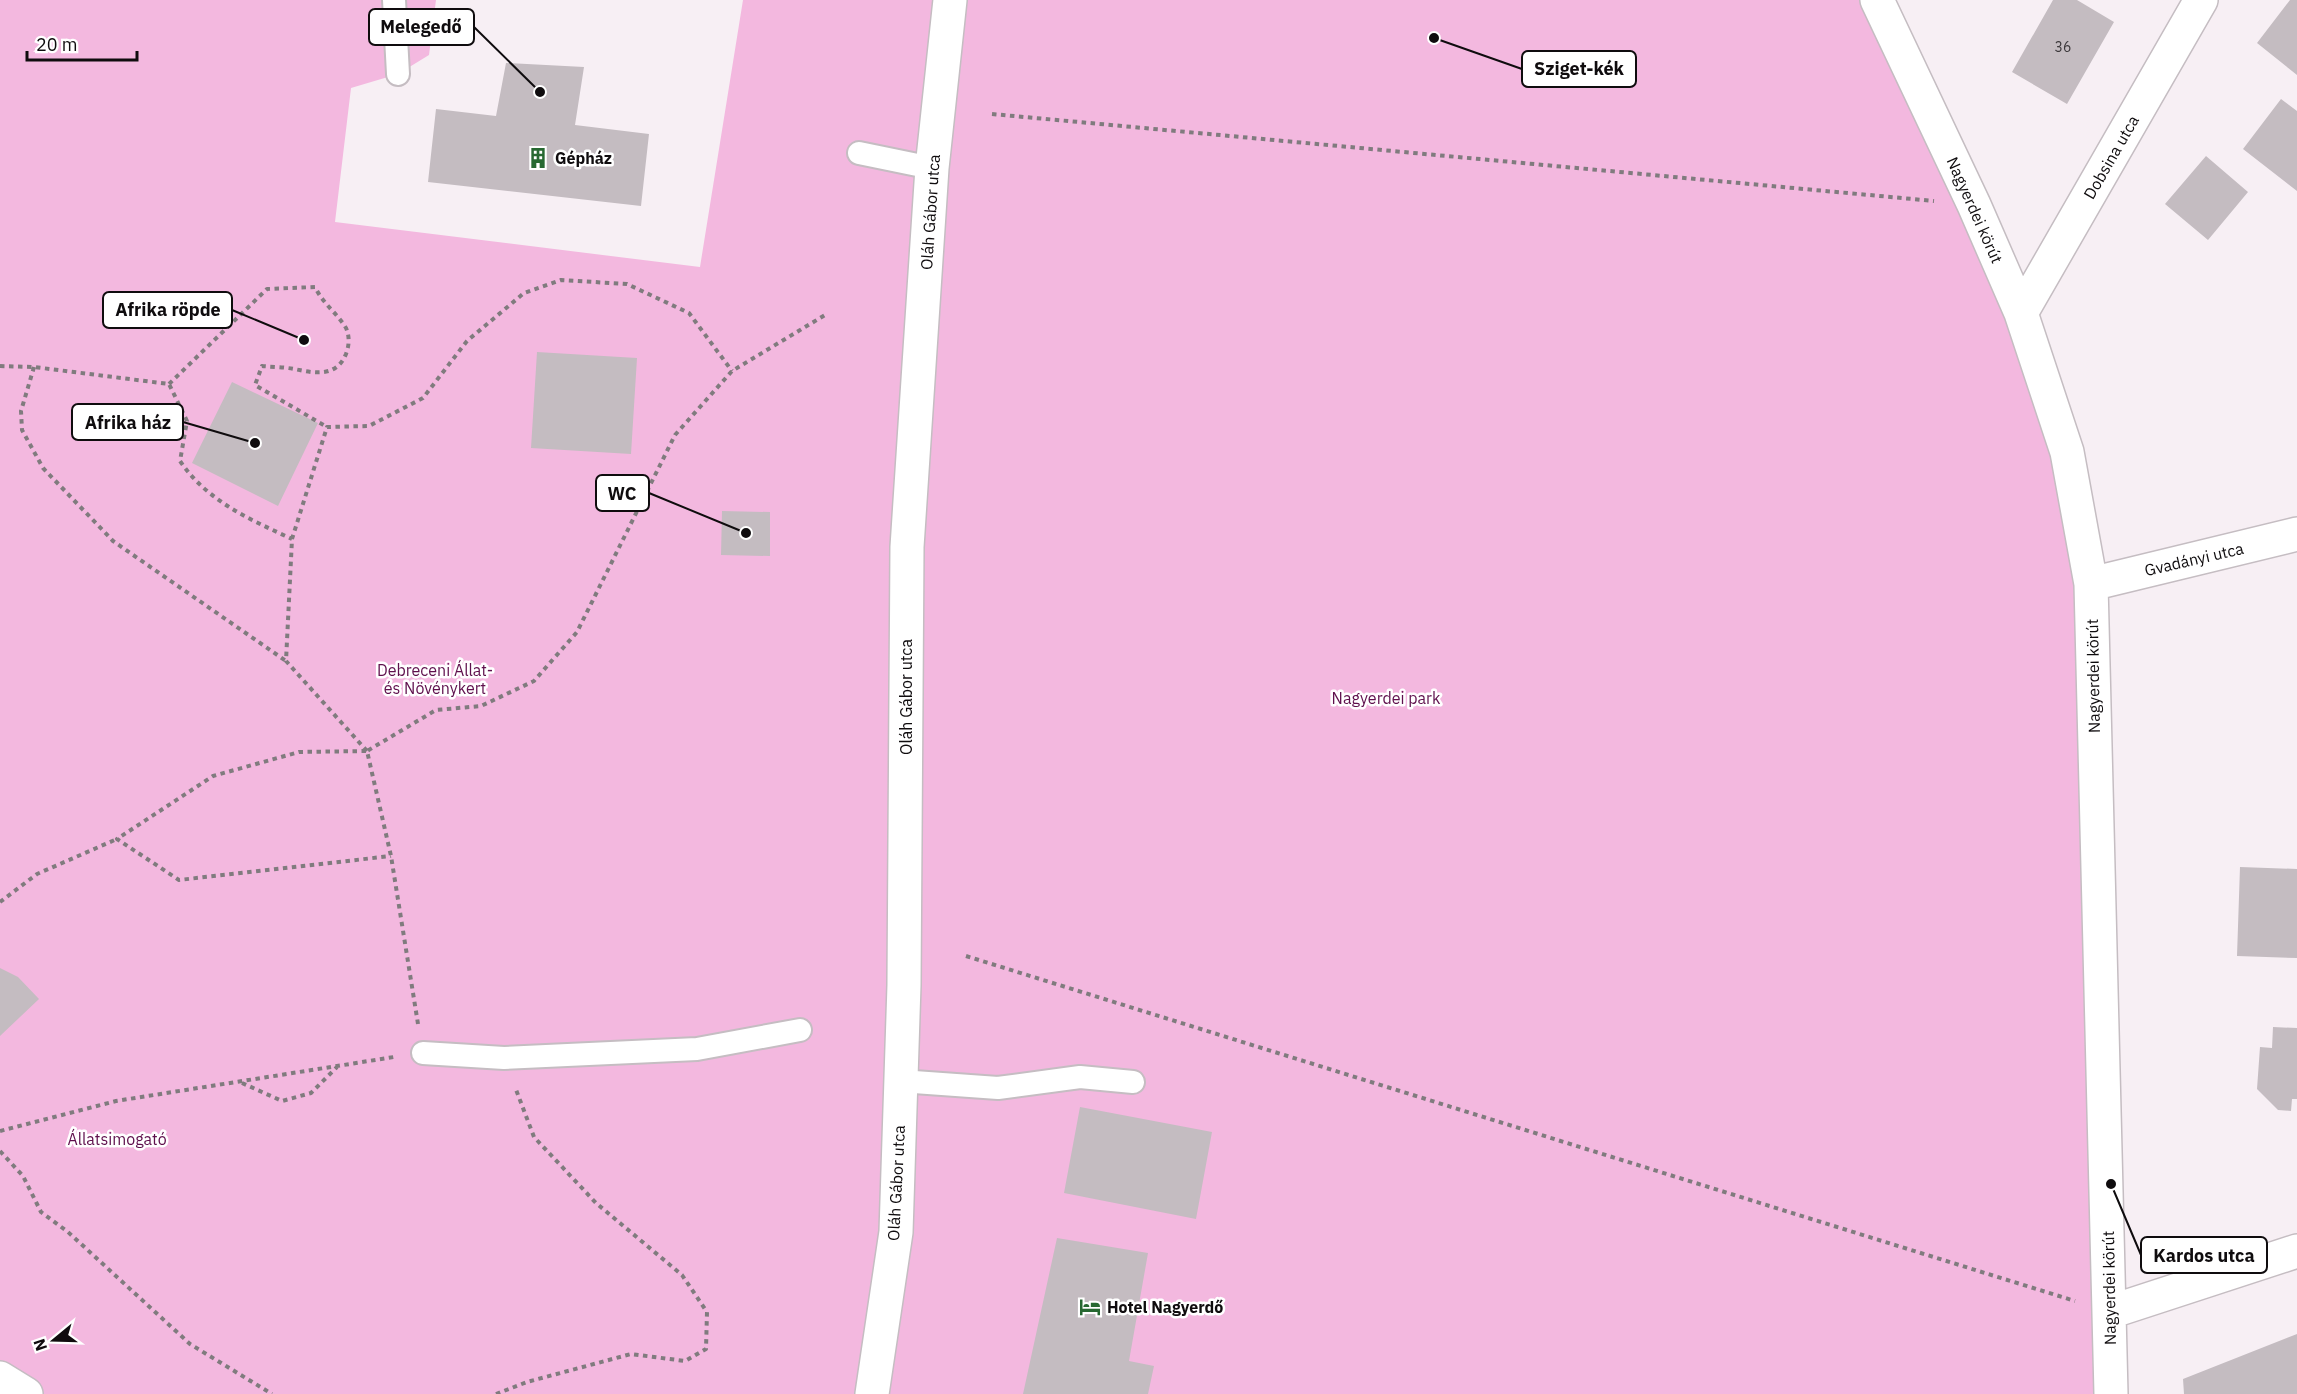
<svg xmlns="http://www.w3.org/2000/svg" width="2297" height="1394" font-family="'IBM Plex Sans',sans-serif">
  <rect width="100%" height="100%" fill="#f7eff4"/>
  <!-- green -->
  <path fill="#f3b8df" d="M 0,0 L 436,0 L 429,55 L 398,74 L 351,88 L 335,222 L 700,267 L 743,0 L 1877,0 L 1974,205 L 2091,584 L 2111,1394 L 0,1394 Z"/>
  <!-- building -->
  <path fill="#c4bcc1" d="M 2053,0 L 2077,0 L 2114,22 L 2067,104 L 2012,72 Z
    M 2290,0 L 2297,0 L 2297,75 L 2257,43 Z
    M 506,63 L 584,67 L 575,125 L 649,134 L 641,206 L 428,182 L 436,109 L 496,116 Z
    M 2281,99 L 2297,111 L 2297,191 L 2243,149 Z
    M 2206,156 L 2248,192 L 2208,240 L 2165,204 Z
    M 537,352 L 637,358 L 631,454 L 531,448 Z
    M 232,382 L 318,423 L 278,506 L 192,463 Z
    M 722,511 L 770,512 L 770,556 L 721,555 Z
    M 2240,867 L 2297,869 L 2297,958 L 2237,956 Z
    M 0,968 L 18,977 L 39,999 L 0,1036 Z
    M 2273,1027 L 2297,1028 L 2297,1099 L 2292,1099 L 2291,1111 L 2278,1110 L 2257,1089 L 2260,1047 L 2272,1048 Z
    M 1080,1107 L 1212,1132 L 1196,1219 L 1064,1193 Z
    M 1057,1238 L 1148,1253 L 1129,1361 L 1154,1366 L 1148,1394 L 1023,1394 Z
    M 2297,1334 L 2297,1394 L 2184,1394 L 2183,1379 Z"/>
  <g fill="none" stroke-linecap="round" stroke-linejoin="round">
    <defs>
      <path id="service" d="M 394,0 L 398,74
        M 859,153 L 932,168
        M 423,1053 L 504,1058 L 697,1049 L 800,1030
        M 900,1081 L 998,1088 L 1080,1077 L 1133,1082"/>
      <path id="minor" d="M 1877,0 L 1974,205 L 2021,313 L 2067,452 L 2091,584 L 2111,1394
        M 2021,313 L 2201,0
        M 2091,584 L 2297,534
        M 2110,1312 L 2297,1251
        M 0,1378 L 26,1394
        M 872,1394 L 896,1232 L 904,985 L 907,547 L 932,168 L 950,0"/>
    </defs>
    <!-- service casing -->
    <use href="#service" stroke="#c5bdc2" stroke-width="26"/>
    <!-- minor casing -->
    <use href="#minor" stroke="#c5bdc2" stroke-width="36"/>
    <!-- path -->
    <path stroke="#807b7e" stroke-width="4" stroke-dasharray="4.5 4.5" stroke-linecap="butt" d="M 992,114 L 1934,201
      M 0,366 L 34,367 L 169,384 L 187,421 L 180,461 C 207,501 249,519 292,539
      M 34,367 L 21,411 L 22,430 L 43,468 L 113,541 L 286,661
      M 169,384 L 267,289 L 315,287 C 323,304 337,313 346,328 C 350,337 349,346 346,354 C 336,378 314,373 294,369 C 284,367 272,367 262,366 L 255,385 L 327,427
      M 366,751 L 299,752 L 213,776 L 117,839 L 179,880 L 391,856
      M 367,751 L 286,661 L 292,539 L 327,427 L 369,426 L 423,398 L 467,341 L 524,293 L 561,280 L 627,284 L 689,313 L 732,371
      M 0,902 L 37,874 L 117,839
      M 966,956 L 2075,1301
      M 418,1024 L 391,856 L 367,751 L 436,710 L 481,706 L 534,681 L 577,632 L 675,435 L 732,371 L 825,315
      M 242,1083 L 282,1101 L 311,1093 L 337,1067
      M 0,1131 L 116,1101 L 394,1057
      M 0,1151 L 23,1176 L 41,1212 L 68,1232 L 190,1344 L 272,1394
      M 496,1394 L 527,1382 L 631,1354 L 685,1361 L 706,1349 L 707,1312 L 682,1275 L 596,1203 L 534,1137 L 515,1087"/>
    <!-- service -->
    <use href="#service" stroke="#fff" stroke-width="22"/>
    <!-- minor -->
    <use href="#minor" stroke="#fff" stroke-width="33"/>
  </g>
  <!-- icons -->
  <defs>
    <symbol id="building-bare" viewBox="-9 -9 18 18"><path d="M-4-6H4V6H1V3H-1V6H-4ZM-2.5-4.3h1.7v1.8h-1.7ZM.8-4.3h1.7v1.8H.8ZM-2.5-1h1.7V.8h-1.7ZM.8-1h1.7V.8H.8Z" fill="#276831" stroke="#fff" stroke-width="2.5" paint-order="stroke"/></symbol>
    <symbol id="hotel-bare" viewBox="-9 -9 18 18"><path d="M-6-4.5h1.5V1H6V5H4.5V3h-9V5H-6ZM-4 0a1.8 1.8 0 1 1 3.6 0ZM.5 0V-2.5h3Q6-2.5 6 0Z" fill="#276831" stroke="#fff" stroke-width="2.5" paint-order="stroke"/></symbol>
  </defs>
  <g fill-rule="evenodd">
    <use href="#building-bare" x="523" y="143" width="30" height="30"/>
    <use href="#hotel-bare" x="1075" y="1292" width="30" height="30"/>
  </g>
  <g text-anchor="middle" dominant-baseline="central" stroke-width="5" stroke-linejoin="round" paint-order="stroke">
    <!-- number labels -->
    <g font-size="14" fill="#3c383b">
      <text x="2063" y="47">36</text>
    </g>
    <!-- street labels -->
    <g font-size="16" fill="#0f0c0e" stroke="#fff">
      <text transform="translate(2111 157) rotate(-60)">Dobsina utca</text>
      <text transform="translate(1975 210) rotate(66)">Nagyerdei körút</text>
      <text transform="translate(930 212) rotate(-86)">Oláh Gábor utca</text>
      <text transform="translate(2194 559) rotate(-13)">Gvadányi utca</text>
      <text transform="translate(2093 676) rotate(-91)">Nagyerdei körút</text>
      <text transform="translate(906 697) rotate(-90)">Oláh Gábor utca</text>
      <text transform="translate(896 1183) rotate(-87)">Oláh Gábor utca</text>
      <text transform="translate(2109 1288) rotate(-91)">Nagyerdei körút</text>
    </g>
    <!-- poi labels -->
    <g font-size="16" font-weight="bold" fill="#0f0c0e" stroke="#fff" text-anchor="start">
      <text x="555" y="158">Gépház</text>
      <text x="1107" y="1307">Hotel Nagyerdő</text>
    </g>
    <!-- park labels -->
    <g font-size="16" fill="#5f104d" stroke="#fff">
      <text x="435" y="670">Debreceni Állat-<tspan x="435" dy="18">és Növénykert</tspan></text>
      <text x="1386" y="698">Nagyerdei park</text>
      <text x="117" y="1139">Állatsimogató</text>
    </g>
  </g>
  <!-- callouts -->
  <path fill="none" stroke="#0f0c0e" stroke-width="2" d="M540 92L474 27M1434 38L1522 69M304 340L232 310M255 443L183 422M746 533L649 493M2111 1184L2141 1255"/>
  <g fill="#0f0c0e" stroke="#fff" stroke-width="2">
    <circle cx="540" cy="92" r="6"/>
    <circle cx="1434" cy="38" r="6"/>
    <circle cx="304" cy="340" r="6"/>
    <circle cx="255" cy="443" r="6"/>
    <circle cx="746" cy="533" r="6"/>
    <circle cx="2111" cy="1184" r="6"/>
  </g>
  <g fill="#fff" stroke="#0f0c0e" stroke-width="2">
    <rect x="369" y="9" width="105" height="36" rx="6"/>
    <rect x="1522" y="51" width="114" height="36" rx="6"/>
    <rect x="103" y="292" width="129" height="36" rx="6"/>
    <rect x="72" y="404" width="111" height="36" rx="6"/>
    <rect x="596" y="475" width="53" height="36" rx="6"/>
    <rect x="2141" y="1237" width="126" height="36" rx="6"/>
  </g>
  <g font-size="18" text-anchor="middle" font-weight="bold" fill="#0f0c0e">
    <text x="421" y="33">Melegedő</text>
    <text x="1579" y="75">Sziget-kék</text>
    <text x="168" y="316">Afrika röpde</text>
    <text x="128" y="429">Afrika ház</text>
    <text x="622" y="500">WC</text>
    <text x="2204" y="1262">Kardos utca</text>
  </g>
  <!-- north arrow -->
  <g transform="translate(54 1340) rotate(251)" stroke="#ffffff" stroke-width="4.5" paint-order="stroke">
  <path d="M0-4.5L10 22L0 15L-10 22Z" fill="#0f0c0e"/>
  <text y="-9" font-size="16" font-weight="bold" text-anchor="middle" fill="#0f0c0e">N</text>
  </g>
  <!-- scale -->
  <path d="M27 51v9h110v-9" fill="none" stroke="#0f0c0e" stroke-width="3"/>
  <text x="36" y="51" font-size="18" fill="#0f0c0e" stroke="#ffffff" stroke-width="4.5" paint-order="stroke">20 m</text>
</svg>
